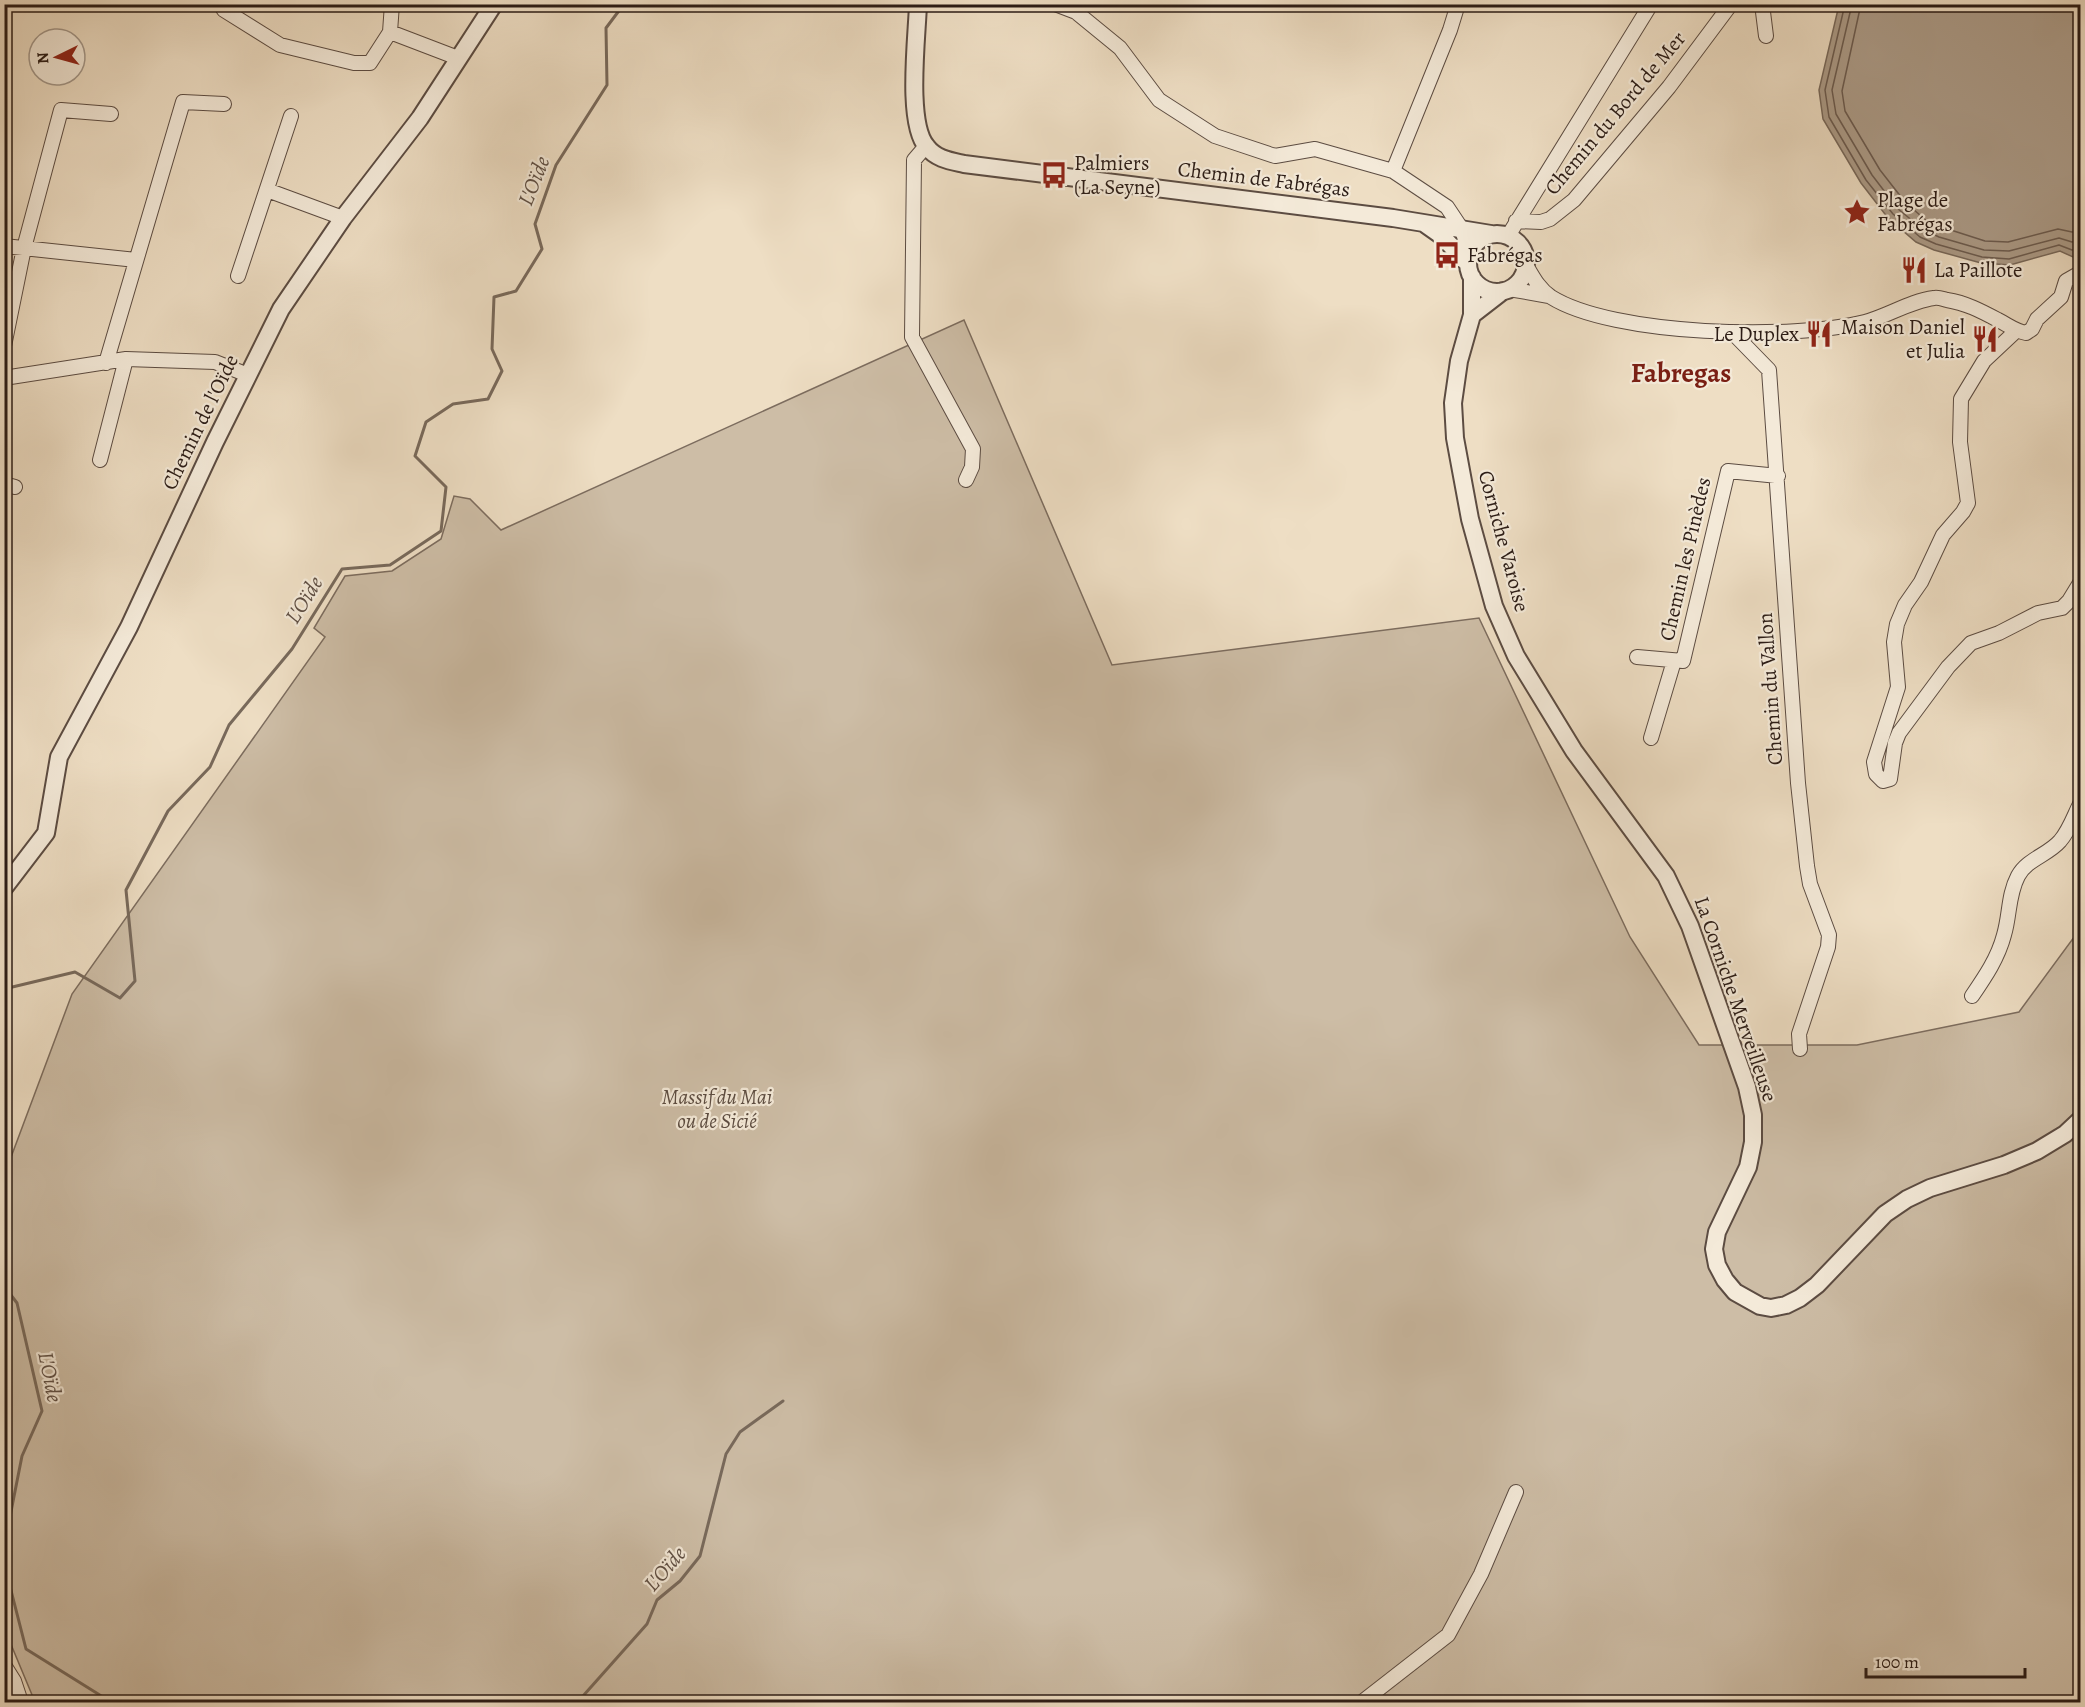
<svg xmlns="http://www.w3.org/2000/svg" width="2085" height="1707" font-family="Alegreya,serif">
  <rect width="100%" height="100%" fill="#eedec4"/>
  <filter id="stains"><feTurbulence type="fractalNoise" baseFrequency=".00333" numOctaves="4"/><feColorMatrix values="0 0 0 0 .2 0 0 0 0 .09 0 0 0 0 .02 0 0 0 .5 -.17"/></filter>
  <radialGradient id="worn" r=".72"><stop offset=".6" stop-color="#630" stop-opacity="0"/><stop offset="1" stop-color="#630" stop-opacity=".3"/></radialGradient>
  <!-- green -->
  <path fill="#cdbda6" stroke="#7c6c5e" stroke-width="1.5" d="M 964,320 L 1112,665 L 1479,618 L 1630,937 L 1699,1045 L 1857,1045 L 2019,1012 L 2080,929 L 2080,1702 L 814,1702 L 812,1701 L 811,1702 L 35,1702 L 5,1630 L 4,1176 L 72,994 L 325,637 L 314,628 L 345,576 L 392,571 L 441,539 L 454,496 L 470,499 L 501,530 Z"/>
  <!-- water -->
  <path fill="#ac9c89" stroke="#78695b" stroke-width="1.5" d="M 1839,5 L 2080,5 L 2080,253 L 2073,257 L 2060,251 L 2010,265 L 1981,263 L 1934,250 L 1916,242 L 1888,218 L 1861,183 L 1823,119 L 1819,90 Z"/>
  <g fill="none" stroke-linecap="round" stroke-linejoin="round">
    <!-- shore -->
    <path stroke="#6c5c50" stroke-width="1.5" d="M 1845,4 L 1825,90 L 1829,117 L 1866,180 L 1893,214 L 1920,237 L 1936,244 L 1982,257 L 2009,259 L 2059,245 L 2072,250 L 2080,248
      M 1852,4 L 1832,90 L 1836,114 L 1872,175 L 1898,209 L 1924,230 L 1939,237 L 1984,250 L 2009,251 L 2059,238 L 2072,242 L 2080,240
      M 1861,4 L 1842,91 L 1845,111 L 1880,170 L 1905,202 L 1929,223 L 1985,241 L 2008,242 L 2058,229 L 2072,232 L 2080,231"/>
    <!-- stream -->
    <path stroke="#78695b" stroke-width="3" d="M 4,989 L 75,972 L 120,998 L 135,981 L 126,890 L 168,811 L 210,767 L 229,725 L 292,649 L 342,569 L 390,565 L 441,531 L 446,487 L 415,456 L 426,422 L 453,404 L 488,399 L 502,371 L 492,349 L 494,297 L 516,291 L 542,249 L 535,224 L 556,165 L 607,85 L 606,28 L 624,4
      M 4,1286 L 17,1303 L 42,1411 L 22,1456 L 4,1547
      M 4,1563 L 26,1649 L 111,1702
      M 553,1702 L 557,1700 L 583,1696 L 647,1624 L 657,1600 L 680,1581 L 700,1556 L 726,1454 L 740,1432 L 783,1401"/>
    <defs>
      <path id="minor" d="M 220,4 L 224,10 L 280,45 L 354,63 L 370,63 L 390,32
        M 1055,4 L 1076,12 L 1120,48 L 1159,100 L 1215,136 L 1275,156 L 1315,149 L 1393,171 L 1447,207 L 1461,228 L 1470,253
        M 1762,4 L 1766,36
        M 390,32 L 458,58
        M 390,32 L 392,4
        M 926,146 L 914,160 L 912,337 L 973,449 L 972,467 L 966,480
        M 1393,171 L 1450,30 L 1458,4
        M 267,190 L 343,218
        M 1516,221 L 1541,222 L 1550,219 L 1574,200 L 1669,87 L 1731,4
        M 1508,236 L 1651,4
        M 4,246 L 136,260
        M 1526,265 C 1533,277 1539,289 1551,297 C 1613,336 1794,340 1865,322 C 1888,316 1910,301 1934,298 C 1938,297 1943,299 1947,300 C 1966,303 1981,311 1998,320 C 2008,325 2015,331 2026,333 L 2032,329 L 2037,319 L 2061,297 L 2066,281 L 2080,273
        M 238,276 L 291,116
        M 1509,289 L 1549,296
        M 2016,331 L 1984,361 L 1961,399 L 1960,442 L 1968,503 L 1963,512 L 1943,535 L 1921,582 L 1905,605 L 1897,624 L 1894,642 L 1898,687 L 1874,762 L 1876,774 L 1883,781 L 1890,779 L 1895,743 L 1899,733 L 1948,667 L 1971,643 L 1999,633 L 2038,613 L 2062,608 L 2069,601 L 2080,583
        M 1732,332 L 1769,370 L 1798,783 L 1807,866 L 1810,884 L 1829,935 L 1828,947 L 1799,1034 L 1800,1049
        M 4,346 L 24,248 L 61,110 L 111,114
        M 106,363 L 183,102 L 224,104
        M 4,378 L 126,359 L 215,362 L 248,375
        M 100,460 L 126,359
        M 4,484 L 15,487
        M 1637,657 L 1683,661 L 1728,471 L 1778,476
        M 1651,738 L 1674,661
        M 1972,996 C 1985,977 1998,958 2004,935 C 2010,915 2008,895 2018,876 C 2027,859 2048,855 2060,841 C 2069,831 2074,816 2080,804
        M 4,1665 L 14,1681 L 21,1702
        M 1362,1702 L 1448,1635 L 1481,1574 L 1516,1492"/>
      <path id="tertiary" d="M 918,4 C 917,37 906,124 927,147 C 936,159 951,161 964,164 L 1393,218 L 1491,234
        M 1425,224 L 1442,236 L 1468,264
        M1468 263a29 29 0 1 1 58 0a29 29 0 1 1-58 0Z
        M 1472,277 L 1472,315 L 1459,361 L 1453,403 L 1455,438 L 1470,519 L 1494,606 L 1516,656 L 1574,751 L 1666,876 L 1690,926 L 1747,1087 L 1753,1115 L 1753,1142 L 1748,1167 L 1717,1232 L 1714,1249 L 1717,1265 L 1725,1280 L 1735,1292 L 1760,1306 L 1771,1308 L 1786,1305 L 1800,1298 L 1817,1285 L 1885,1214 L 1907,1199 L 1930,1188 L 2004,1165 L 2037,1151 L 2065,1134 L 2080,1120
        M 1472,315 L 1503,291
        M 4,888 L 46,833 L 59,757 L 129,627 L 215,442 L 281,309 L 343,218 L 420,118 L 494,4"/>
    </defs>
    <!-- minor casing -->
    <use href="#minor" stroke="#5c4c42" stroke-width="16"/>
    <!-- tertiary casing -->
    <use href="#tertiary" stroke="#5c4c42" stroke-width="20"/>
    <!-- minor -->
    <use href="#minor" stroke="#f4ead9" stroke-width="14"/>
    <!-- tertiary -->
    <use href="#tertiary" stroke="#f4ead9" stroke-width="16"/>
  </g>
  <!-- icons -->
  <defs>
    <symbol id="bus-bare" viewBox="-9 -9 18 18"><path d="M-5-6H5V4H4V6H2V4H-2V6H-4V4H-5ZM-3.5-4V0h7V-4ZM-3.5 1.2v1.5H-2V1.2ZM2 1.2v1.5H3.5V1.2Z" fill="#8f2418" stroke="#f4ead9" stroke-width="2.5" paint-order="stroke"/></symbol>
    <symbol id="sight-bare" viewBox="-9 -9 18 18"><path d="M0-6L1.8-2.2L6-1.7L2.9 1.2L3.7 5.4L0 3.3L-3.7 5.4L-2.9 1.2L-6-1.7L-1.8-2.2Z" fill="#8f2418" stroke="#f4ead9" stroke-width="2.5" paint-order="stroke"/></symbol>
    <symbol id="restaurant-bare" viewBox="-9 -9 18 18"><path d="M-5-6h1v4h1v-4h1v4h1v-4h1v5L-1.5 .5V6h-2V.5L-5-1ZM5-6V6H3V1.5H1.5Q1.5-4 5-6Z" fill="#8f2418" stroke="#f4ead9" stroke-width="2.5" paint-order="stroke"/></symbol>
  </defs>
  <g fill-rule="evenodd">
    <use href="#bus-bare" x="1035" y="156" width="38" height="38"/>
    <use href="#sight-bare" x="1838" y="193" width="38" height="38"/>
    <use href="#bus-bare" x="1428" y="236" width="38" height="38"/>
    <use href="#restaurant-bare" x="1895" y="251" width="38" height="38"/>
    <use href="#restaurant-bare" x="1800" y="315" width="38" height="38"/>
    <use href="#restaurant-bare" x="1966" y="320" width="38" height="38"/>
  </g>
  <g text-anchor="middle" dominant-baseline="central" stroke-width="4.5" stroke-linejoin="round" paint-order="stroke">
    <!-- street labels -->
    <g font-size="21" fill="#2b1c16" stroke="#f4ead9">
      <text transform="translate(1615 113) rotate(-50)">Chemin du Bord de Mer</text>
      <text transform="translate(1264 179) rotate(7)">Chemin de Fabrégas</text>
      <text transform="translate(200 422) rotate(-64)">Chemin de l'Oïde</text>
      <text transform="translate(1504 541) rotate(75)">Corniche Varoise</text>
      <text transform="translate(1685 559) rotate(-77)">Chemin les Pinèdes</text>
      <text transform="translate(1770 689) rotate(-94)">Chemin du Vallon</text>
      <text transform="translate(1736 999) rotate(71)">La Corniche Merveilleuse</text>
    </g>
    <!-- poi labels -->
    <g font-size="21" fill="#2b1c16" stroke="#f4ead9" text-anchor="start">
      <text x="1074" y="163">Palmiers<tspan x="1074" dy="24">(La Seyne)</tspan></text>
      <text x="1877" y="200">Plage de<tspan x="1877" dy="24">Fabrégas</tspan></text>
      <text x="1467" y="255">Fabrégas</text>
      <text x="1934" y="270">La Paillote</text>
      <text x="1965" y="327" text-anchor="end">Maison Daniel<tspan x="1965" dy="24">et Julia</tspan></text>
      <text x="1799" y="334" text-anchor="end">Le Duplex</text>
    </g>
    <!-- park labels -->
    <g font-size="21" font-style="italic" fill="#5c4c41" stroke="#f4ead9">
      <text x="717" y="1097">Massif du Mai<tspan x="717" dy="24">ou de Sicié</tspan></text>
    </g>
    <!-- water labels -->
    <g font-size="22" font-style="italic" fill="#5f4f44" stroke="#f4ead9">
      <text transform="translate(534 181) rotate(-68)">L'Oïde</text>
      <text transform="translate(304 600) rotate(-58)">L'Oïde</text>
      <text transform="translate(50 1377) rotate(79)">L'Oïde</text>
      <text transform="translate(665 1569) rotate(-49)">L'Oïde</text>
    </g>
    <!-- district labels -->
    <g font-size="27" font-weight="bold" fill="#7a1f14" stroke="#f4ead9">
      <text x="1681" y="373">Fabregas</text>
    </g>
  </g>
  <!-- margin -->
  <rect width="2085" height="1707" fill="none" stroke="#eedec4" stroke-width="24"/>
  <rect x="6" y="6" width="2073" height="1695" fill="none" stroke="#2b1c16" stroke-width="3"/>
  <rect x="12" y="12" width="2061" height="1683" fill="none" stroke="#2b1c16" stroke-width="1.5"/>
  <!-- north arrow -->
  <g transform="translate(57 57) rotate(265)"><circle r="28" fill="#f4ead9" stroke="#a4988b" stroke-width="1.5"/>
  <path d="M0-4.5L10 22L0 15L-10 22Z" fill="#8f2418"/>
  <text y="-9" font-size="16" font-weight="bold" text-anchor="middle" fill="#2b1c16">N</text>
  </g>
  <!-- scale -->
  <path d="M1866 1668v9h159v-9" fill="none" stroke="#2b1c16" stroke-width="3"/>
  <text x="1875" y="1668" font-size="18" fill="#2b1c16" stroke="#f4ead9" stroke-width="4.5" paint-order="stroke">100 m</text>
  <rect width="100%" height="100%" filter="url(#stains)"/>
  <rect width="100%" height="100%" fill="url(#worn)"/>
</svg>
